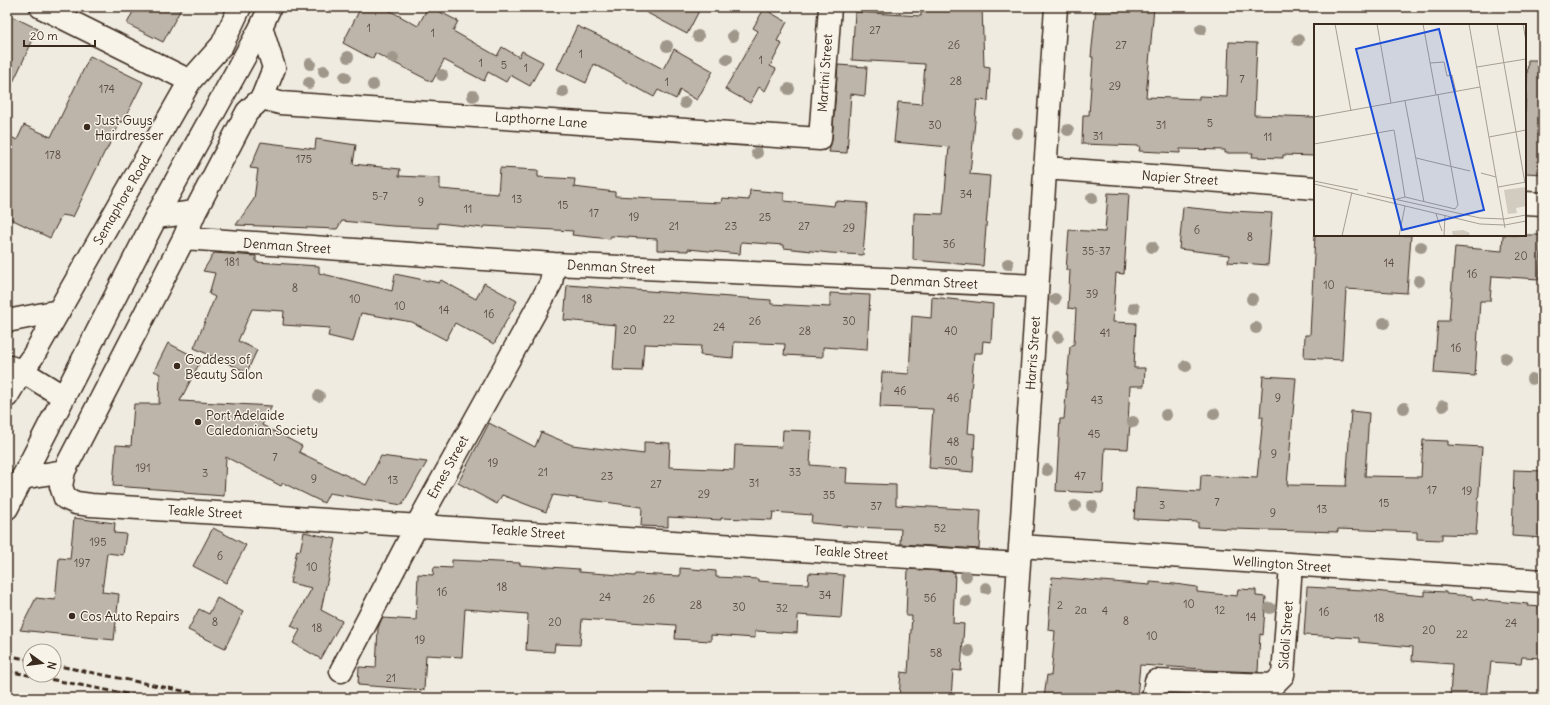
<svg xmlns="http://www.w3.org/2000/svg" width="1550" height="705" font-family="Delius,sans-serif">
  <rect width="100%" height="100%" fill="#efebe0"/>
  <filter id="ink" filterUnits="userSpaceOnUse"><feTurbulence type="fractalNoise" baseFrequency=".025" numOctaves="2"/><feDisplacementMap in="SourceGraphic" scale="8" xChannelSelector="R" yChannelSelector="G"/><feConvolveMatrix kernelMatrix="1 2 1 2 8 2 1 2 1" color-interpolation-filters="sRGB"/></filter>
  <g filter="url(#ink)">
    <!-- building -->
    <path fill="#bdb5aa" stroke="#3b2a1e" d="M 135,7 L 182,7 L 163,42 L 127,24 Z
      M 361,7 L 383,7 L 418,26 L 428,7 L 430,7 L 458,21 L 453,31 L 497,56 L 502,47 L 519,57 L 522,51 L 543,62 L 530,86 L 510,75 L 506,82 L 488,72 L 484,81 L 444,60 L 432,82 L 375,53 L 373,59 L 343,43 Z
      M 636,7 L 701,7 L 687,34 Z
      M 921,7 L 982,7 L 984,66 L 990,67 L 988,101 L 977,100 L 970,174 L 990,176 L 983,266 L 913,260 L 914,213 L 943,214 L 949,147 L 894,142 L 898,102 L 922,104 L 925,64 L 852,60 L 855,12 L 921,16 Z
      M 1096,7 L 1154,7 L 1146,97 L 1199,99 L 1199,96 L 1227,97 L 1229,42 L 1257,43 L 1254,115 L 1315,117 L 1315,156 L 1283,155 L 1283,158 L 1252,157 L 1253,153 L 1225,153 L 1225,150 L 1180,149 L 1180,153 L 1139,151 L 1140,146 L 1082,144 L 1083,115 L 1089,115 L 1093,57 L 1091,57 Z
      M 764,9 L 787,22 L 777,41 L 782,44 L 770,66 L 776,69 L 765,91 L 759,87 L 750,103 L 725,89 L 758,31 L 753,28 Z
      M 7,14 L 38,29 L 7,95 Z
      M 577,26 L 616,44 L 663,69 L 674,49 L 713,71 L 697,100 L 680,90 L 676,99 L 658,90 L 654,97 L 594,64 L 586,83 L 557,69 Z
      M 90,56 L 143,82 L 123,122 L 121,121 L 106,151 L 105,151 L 73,217 L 62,215 L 50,238 L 7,217 L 7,135 L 17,140 L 24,125 L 51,137 Z
      M 1528,60 L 1543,60 L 1543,174 L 1525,173 L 1525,110 Z
      M 838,65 L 867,67 L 865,96 L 851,94 L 847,153 L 829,152 L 832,140 Z
      M 316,139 L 356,145 L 353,164 L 400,169 L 399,176 L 440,178 L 440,189 L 498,194 L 500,168 L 538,170 L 538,177 L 575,179 L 574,187 L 615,192 L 615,196 L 653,198 L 653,200 L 721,203 L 722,198 L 749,200 L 750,190 L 784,193 L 784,201 L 834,206 L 835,201 L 867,203 L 863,255 L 830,253 L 784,248 L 784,245 L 741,242 L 740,254 L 688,249 L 688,251 L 657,250 L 657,239 L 611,236 L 610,239 L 572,235 L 573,231 L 484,226 L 483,228 L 438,223 L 438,228 L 392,226 L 342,221 L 337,229 L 236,225 L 254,199 L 258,169 L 250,168 L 261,142 L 315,149 Z
      M 1108,193 L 1129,194 L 1124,274 L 1116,273 L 1113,322 L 1136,323 L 1134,368 L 1145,368 L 1144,386 L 1130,386 L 1128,423 L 1130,423 L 1128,449 L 1105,448 L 1103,493 L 1056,491 L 1060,419 L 1064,419 L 1070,347 L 1074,344 L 1076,309 L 1068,308 L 1070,270 L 1066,270 L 1069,230 L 1105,232 Z
      M 1183,207 L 1232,212 L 1232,211 L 1272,213 L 1268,265 L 1228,262 L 1229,255 L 1179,249 Z
      M 1315,235 L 1411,235 L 1407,293 L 1346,289 L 1342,360 L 1304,358 L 1305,335 L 1310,335 Z
      M 1503,235 L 1542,235 L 1539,279 L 1492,276 L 1490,301 L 1480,301 L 1475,376 L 1434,373 L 1438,321 L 1449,321 L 1455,247 L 1502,251 Z
      M 214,253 L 256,256 L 256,262 L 319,266 L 319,273 L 392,291 L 395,274 L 439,283 L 441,280 L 476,299 L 484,283 L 517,301 L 494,344 L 455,323 L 446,340 L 412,322 L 361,313 L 353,342 L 328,336 L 330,328 L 283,325 L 284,311 L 252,309 L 238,341 L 257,350 L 247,372 L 194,348 L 215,297 L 209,294 L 215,273 L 203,271 Z
      M 567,285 L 771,300 L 771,304 L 830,307 L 830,293 L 870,295 L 867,350 L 823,347 L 823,357 L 784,355 L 785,344 L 734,342 L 733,358 L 700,355 L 701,346 L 644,344 L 642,371 L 613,370 L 616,325 L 564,320 Z
      M 932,297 L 993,304 L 991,342 L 983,341 L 982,353 L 974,353 L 968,433 L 975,434 L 973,472 L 929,468 L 933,409 L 880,407 L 882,372 L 909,374 L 912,316 L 931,318 Z
      M 168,343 L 201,360 L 180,401 L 272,406 L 262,425 L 302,446 L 299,452 L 366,485 L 381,456 L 427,462 L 402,505 L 329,493 L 324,503 L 283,483 L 281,486 L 226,457 L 224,496 L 184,493 L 184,491 L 113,486 L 116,445 L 131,446 L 134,404 L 159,404 L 160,374 L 154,371 Z
      M 1263,376 L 1296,378 L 1287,485 L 1346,486 L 1351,411 L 1369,413 L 1365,476 L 1421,477 L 1423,440 L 1448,441 L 1448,445 L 1482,447 L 1476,535 L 1442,534 L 1442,540 L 1417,539 L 1417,532 L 1338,529 L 1338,532 L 1233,529 L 1198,527 L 1198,522 L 1134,519 L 1136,488 L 1200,492 L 1201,475 L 1257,478 L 1263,417 L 1260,417 Z
      M 489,423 L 535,447 L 541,432 L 572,445 L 644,454 L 644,442 L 670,443 L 669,467 L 734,470 L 735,445 L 782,447 L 783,430 L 812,431 L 810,465 L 847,468 L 846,483 L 896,485 L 896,505 L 981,510 L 979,549 L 900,544 L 901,529 L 855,527 L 811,523 L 812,515 L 773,512 L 772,520 L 721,518 L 721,520 L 668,517 L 668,527 L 641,526 L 642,507 L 553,495 L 546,512 L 502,495 L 497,504 L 458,483 Z
      M 1514,470 L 1543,471 L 1543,538 L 1512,536 Z
      M 74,518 L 115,523 L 114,533 L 126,534 L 123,555 L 107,553 L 102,592 L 119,594 L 114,640 L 20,630 L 36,598 L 55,600 L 59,558 L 70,559 Z
      M 213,528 L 246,545 L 226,583 L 193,566 Z
      M 304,532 L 336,539 L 321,610 L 342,621 L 321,659 L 293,643 L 300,630 L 291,626 L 312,588 L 290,583 L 297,550 L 300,551 Z
      M 452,560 L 520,563 L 520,565 L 579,569 L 579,572 L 634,576 L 635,574 L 680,576 L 680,568 L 716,571 L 716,577 L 758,579 L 758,581 L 784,583 L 808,584 L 809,573 L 844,575 L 841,618 L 798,615 L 797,633 L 755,631 L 755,638 L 711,635 L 711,641 L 675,639 L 676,625 L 582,619 L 580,645 L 555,644 L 554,652 L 526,650 L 528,614 L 465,609 L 462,657 L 426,655 L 424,690 L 358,685 L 359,667 L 376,668 L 378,628 L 382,618 L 416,620 L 418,574 L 433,575 L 434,567 L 452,568 Z
      M 908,569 L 955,572 L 953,623 L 964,624 L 961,671 L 953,670 L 951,698 L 899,698 L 901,672 L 908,673 L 912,616 L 906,616 Z
      M 1052,577 L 1150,585 L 1150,582 L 1175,584 L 1197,587 L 1197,592 L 1237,596 L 1238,589 L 1256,590 L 1256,596 L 1266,597 L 1263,635 L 1260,634 L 1258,672 L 1203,670 L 1203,669 L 1140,665 L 1137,698 L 1112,695 L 1112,698 L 1044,698 L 1047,675 L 1051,676 L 1055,631 L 1048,630 Z
      M 1307,587 L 1363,590 L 1425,596 L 1425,591 L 1446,592 L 1446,594 L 1472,596 L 1472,599 L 1528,604 L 1527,606 L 1543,607 L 1543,658 L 1522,657 L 1521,664 L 1491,662 L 1487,698 L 1450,698 L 1452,664 L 1412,661 L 1413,647 L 1359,642 L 1359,638 L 1304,635 Z
      M 217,598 L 243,612 L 225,648 L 188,630 L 199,609 L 209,614 Z"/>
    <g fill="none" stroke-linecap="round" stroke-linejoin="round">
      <defs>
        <path id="minor" d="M 41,7 L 190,81
          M 261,27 L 274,68 L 262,98 L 247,112 L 195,212 L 184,238 L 64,471 L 61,486 L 65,498 L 76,503 L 91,505 L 1019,564
          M 262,98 L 280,103 L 820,139 L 830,7
          M 1045,168 L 1315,188
          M 1525,203 L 1543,204
          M 156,217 L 195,212
          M 184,238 L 554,264 L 1037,286
          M 22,478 L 64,471
          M 1020,546 L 1543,581
          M 341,671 L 417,525 L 551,283 L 554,264
          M 1010,698 L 1056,7
          M 1153,698 L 1156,681 L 1273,685 L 1283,675 L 1291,565"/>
        <path id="major" d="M 7,321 L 59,311
          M 7,366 L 22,371 L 64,397
          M 7,396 L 22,371 L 33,356 L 190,81 L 222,45 L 240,7
          M 7,508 L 156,217 L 261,27 L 270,7"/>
      </defs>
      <!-- minor casing -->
      <use href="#minor" stroke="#3b2a1e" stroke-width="25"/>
      <!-- major casing -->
      <use href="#major" stroke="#3b2a1e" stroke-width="25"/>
      <!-- minor -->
      <use href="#minor" stroke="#f7f3e8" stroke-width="22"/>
      <!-- major -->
      <use href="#major" stroke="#f7f3e8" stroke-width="22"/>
      <!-- rail -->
      <path stroke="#3b2a1e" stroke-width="3" stroke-dasharray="6 3" stroke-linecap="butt" d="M 7,655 L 30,660
        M 54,665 L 203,695 L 230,698
        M 7,671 L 148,698"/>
    </g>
    <!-- trees -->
    <g fill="#a0978b">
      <circle cx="1201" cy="29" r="6"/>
      <circle cx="698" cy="36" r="6"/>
      <circle cx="733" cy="36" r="6"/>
      <circle cx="1298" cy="40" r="6"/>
      <circle cx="667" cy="46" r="6"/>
      <circle cx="348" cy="57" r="6"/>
      <circle cx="393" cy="58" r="6"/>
      <circle cx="727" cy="59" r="6"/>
      <circle cx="310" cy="64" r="6"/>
      <circle cx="324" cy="71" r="6"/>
      <circle cx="442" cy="75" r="6"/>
      <circle cx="345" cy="77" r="6"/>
      <circle cx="309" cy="83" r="6"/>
      <circle cx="373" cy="85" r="6"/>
      <circle cx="789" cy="89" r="6"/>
      <circle cx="563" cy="92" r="6"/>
      <circle cx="473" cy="96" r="6"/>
      <circle cx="685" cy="103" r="6"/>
      <circle cx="1068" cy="130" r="6"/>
      <circle cx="1017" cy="133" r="6"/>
      <circle cx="757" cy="153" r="6"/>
      <circle cx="1092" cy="198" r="6"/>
      <circle cx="1152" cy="247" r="6"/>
      <circle cx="1421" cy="247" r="6"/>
      <circle cx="1008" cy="264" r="6"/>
      <circle cx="1419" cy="281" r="6"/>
      <circle cx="1055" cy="299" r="6"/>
      <circle cx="1252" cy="299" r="6"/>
      <circle cx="1134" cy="308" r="6"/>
      <circle cx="1384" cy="323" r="6"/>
      <circle cx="1256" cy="328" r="6"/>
      <circle cx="1058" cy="337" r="6"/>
      <circle cx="1506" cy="358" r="6"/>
      <circle cx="1186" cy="366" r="6"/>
      <circle cx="1532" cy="379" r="6"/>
      <circle cx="319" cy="396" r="6"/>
      <circle cx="1443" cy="406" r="6"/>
      <circle cx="1404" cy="408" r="6"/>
      <circle cx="1214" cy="414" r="6"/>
      <circle cx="1166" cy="415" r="6"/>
      <circle cx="1133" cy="422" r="6"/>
      <circle cx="1047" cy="470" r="6"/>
      <circle cx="1075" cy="506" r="6"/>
      <circle cx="1092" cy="506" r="6"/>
      <circle cx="966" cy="576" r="6"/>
      <circle cx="986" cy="588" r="6"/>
      <circle cx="966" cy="601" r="6"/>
      <circle cx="1270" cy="608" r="6"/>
      <circle cx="969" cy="651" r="6"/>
    </g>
  </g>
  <!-- markers -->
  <g fill="#3b2a1e" stroke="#f7f3e8" stroke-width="1.5">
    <circle cx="87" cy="127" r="4"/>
    <circle cx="177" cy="366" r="4"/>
    <circle cx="198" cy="422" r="4"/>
    <circle cx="72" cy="616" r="4"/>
  </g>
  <g text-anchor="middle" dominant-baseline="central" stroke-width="3" stroke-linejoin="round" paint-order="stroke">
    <!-- number labels -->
    <g font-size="11" fill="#5c4d41">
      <text x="369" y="28">1</text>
      <text x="875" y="30">27</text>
      <text x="433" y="33">1</text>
      <text x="954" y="45">26</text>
      <text x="1121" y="45">27</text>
      <text x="581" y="54">1</text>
      <text x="761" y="60">1</text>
      <text x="481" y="63">1</text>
      <text x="504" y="65">5</text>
      <text x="526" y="68">1</text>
      <text x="1242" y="79">7</text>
      <text x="956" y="81">28</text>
      <text x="667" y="82">1</text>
      <text x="1115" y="86">29</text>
      <text x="107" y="89">174</text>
      <text x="1210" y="123">5</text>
      <text x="935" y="125">30</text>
      <text x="1161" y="125">31</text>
      <text x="1098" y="136">31</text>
      <text x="1268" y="137">11</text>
      <text x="53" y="155">178</text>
      <text x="304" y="159">175</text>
      <text x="966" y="194">34</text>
      <text x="380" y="196">5-7</text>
      <text x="517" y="199">13</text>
      <text x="421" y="202">9</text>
      <text x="563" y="205">15</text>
      <text x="468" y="209">11</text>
      <text x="594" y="213">17</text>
      <text x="634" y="217">19</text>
      <text x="765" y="217">25</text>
      <text x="674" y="226">21</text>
      <text x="731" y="226">23</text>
      <text x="804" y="226">27</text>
      <text x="849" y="228">29</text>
      <text x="1197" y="230">6</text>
      <text x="1250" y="237">8</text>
      <text x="949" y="244">36</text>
      <text x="1096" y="251">35-37</text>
      <text x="1521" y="256">20</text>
      <text x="232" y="262">181</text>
      <text x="1389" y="263">14</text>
      <text x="1472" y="274">16</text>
      <text x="1329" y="285">10</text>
      <text x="295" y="288">8</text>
      <text x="1092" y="294">39</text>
      <text x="355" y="299">10</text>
      <text x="587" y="299">18</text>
      <text x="400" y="306">10</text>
      <text x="444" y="310">14</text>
      <text x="489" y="314">16</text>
      <text x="669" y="319">22</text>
      <text x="755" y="321">26</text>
      <text x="849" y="321">30</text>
      <text x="719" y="327">24</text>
      <text x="630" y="330">20</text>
      <text x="805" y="331">28</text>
      <text x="951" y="331">40</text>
      <text x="1105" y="333">41</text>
      <text x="1456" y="348">16</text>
      <text x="900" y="391">46</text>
      <text x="953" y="398">46</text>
      <text x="1278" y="398">9</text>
      <text x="1097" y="400">43</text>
      <text x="1094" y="434">45</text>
      <text x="953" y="442">48</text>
      <text x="1274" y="454">9</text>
      <text x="275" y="457">7</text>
      <text x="951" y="461">50</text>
      <text x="493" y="463">19</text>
      <text x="143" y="468">191</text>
      <text x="543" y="472">21</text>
      <text x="795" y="472">33</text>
      <text x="205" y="473">3</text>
      <text x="607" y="476">23</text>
      <text x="1080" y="476">47</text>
      <text x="314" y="479">9</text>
      <text x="393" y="480">13</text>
      <text x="754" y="483">31</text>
      <text x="656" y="484">27</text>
      <text x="1432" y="490">17</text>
      <text x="1467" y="491">19</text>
      <text x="704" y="494">29</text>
      <text x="829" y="495">35</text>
      <text x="1217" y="502">7</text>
      <text x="1384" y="503">15</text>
      <text x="1162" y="505">3</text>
      <text x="876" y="506">37</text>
      <text x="1322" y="509">13</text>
      <text x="1273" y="513">9</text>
      <text x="940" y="528">52</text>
      <text x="98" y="542">195</text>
      <text x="220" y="556">6</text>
      <text x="82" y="563">197</text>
      <text x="312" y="567">10</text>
      <text x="502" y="587">18</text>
      <text x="442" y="592">16</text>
      <text x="825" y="595">34</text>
      <text x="605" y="597">24</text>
      <text x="930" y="598">56</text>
      <text x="649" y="599">26</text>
      <text x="1189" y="604">10</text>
      <text x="696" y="605">28</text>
      <text x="1060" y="605">2</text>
      <text x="739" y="607">30</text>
      <text x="782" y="608">32</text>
      <text x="1081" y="610">2a</text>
      <text x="1220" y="610">12</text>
      <text x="1105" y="611">4</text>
      <text x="1324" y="612">16</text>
      <text x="1251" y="617">14</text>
      <text x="1379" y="618">18</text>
      <text x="1126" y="621">8</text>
      <text x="215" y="622">8</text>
      <text x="555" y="622">20</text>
      <text x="1511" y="623">24</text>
      <text x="317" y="628">18</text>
      <text x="1429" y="630">20</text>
      <text x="1462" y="634">22</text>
      <text x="1152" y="636">10</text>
      <text x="420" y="640">19</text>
      <text x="936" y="653">58</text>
      <text x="391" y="678">21</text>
    </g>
    <!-- street labels -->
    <g font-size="13" fill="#3b2a1e" stroke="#f7f3e8">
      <text transform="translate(825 73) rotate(-86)">Martini Street</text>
      <text transform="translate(541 120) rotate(4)">Lapthorne Lane</text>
      <text transform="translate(1180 178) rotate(4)">Napier Street</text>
      <text transform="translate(122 200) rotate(-60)">Semaphore Road</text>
      <text transform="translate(287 246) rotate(4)">Denman Street</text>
      <text transform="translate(611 267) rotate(3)">Denman Street</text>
      <text transform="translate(934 282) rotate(3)">Denman Street</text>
      <text transform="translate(1033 353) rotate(-86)">Harris Street</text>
      <text transform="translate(448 467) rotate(-61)">Emes Street</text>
      <text transform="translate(205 512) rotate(3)">Teakle Street</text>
      <text transform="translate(528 532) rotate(4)">Teakle Street</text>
      <text transform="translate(851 553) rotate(4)">Teakle Street</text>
      <text transform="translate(1282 564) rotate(4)">Wellington Street</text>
      <text transform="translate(1286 635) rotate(-86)">Sidoli Street</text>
    </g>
    <!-- poi labels -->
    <g font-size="13" fill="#3b2a1e" stroke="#f7f3e8" text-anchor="start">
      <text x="95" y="120">Just Guys<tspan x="95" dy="15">Hairdresser</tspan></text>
      <text x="185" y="359">Goddess of<tspan x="185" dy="15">Beauty Salon</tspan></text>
      <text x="206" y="415">Port Adelaide<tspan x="206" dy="15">Caledonian Society</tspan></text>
      <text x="80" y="616">Cos Auto Repairs</text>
    </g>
  </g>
  <!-- overview -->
  <g transform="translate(1314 24)">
    <rect width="212" height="212" fill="#efebe0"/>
    <path d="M 212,163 L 212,182 L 202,184 L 203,189 L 194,190 L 190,166 ZM 149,206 L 156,209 L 155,212 L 139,212 L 138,207 Z" fill="#d1cbc0"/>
    <path fill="none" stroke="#a79e92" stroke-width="1" d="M 21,0 L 37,87M 63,0 L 77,79M 109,0 L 122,71M 155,0 L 191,204M 183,0 L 211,159M 209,0 L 212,17M 116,39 L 130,38 L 133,52 L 138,51 L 142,68M 163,43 L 212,35M 124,71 L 144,181 L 141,185M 91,77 L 110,178M 0,93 L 166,63M 175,113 L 212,106M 0,120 L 80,106 L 91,173M 102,134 L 156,147M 167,149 L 182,153M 0,157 L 44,166M 0,160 L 166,200 L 191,201 L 212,197M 184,163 L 212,158M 53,169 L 166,194 L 190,195 L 212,191M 83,175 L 91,173 L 141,185M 122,190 L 128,207M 28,212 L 38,168M 85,212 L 91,182M 130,212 L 131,191"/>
    <path fill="#1d4ed8" fill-opacity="0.15" stroke="#1d4ed8" stroke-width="2" d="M 125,5 L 170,186 L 88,206 L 42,25 Z"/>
    <rect width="212" height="212" fill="none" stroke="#3b2a1e" stroke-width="2"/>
  </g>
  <!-- margin -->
  <rect width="1550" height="705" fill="none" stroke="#f7f3e8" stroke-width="24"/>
  <rect x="12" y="12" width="1526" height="681" fill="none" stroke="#3b2a1e" stroke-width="1.5" filter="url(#ink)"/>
  <!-- north arrow -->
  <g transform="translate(42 663) rotate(104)"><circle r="19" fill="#f7f3e8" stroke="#aca397"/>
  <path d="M0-3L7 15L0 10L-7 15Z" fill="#3b2a1e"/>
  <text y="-6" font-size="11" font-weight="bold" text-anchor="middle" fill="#3b2a1e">N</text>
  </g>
  <!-- scale -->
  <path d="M24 40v6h71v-6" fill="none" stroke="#3b2a1e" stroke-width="2"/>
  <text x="30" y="40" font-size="12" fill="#3b2a1e" stroke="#f7f3e8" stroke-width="3" paint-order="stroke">20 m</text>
</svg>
